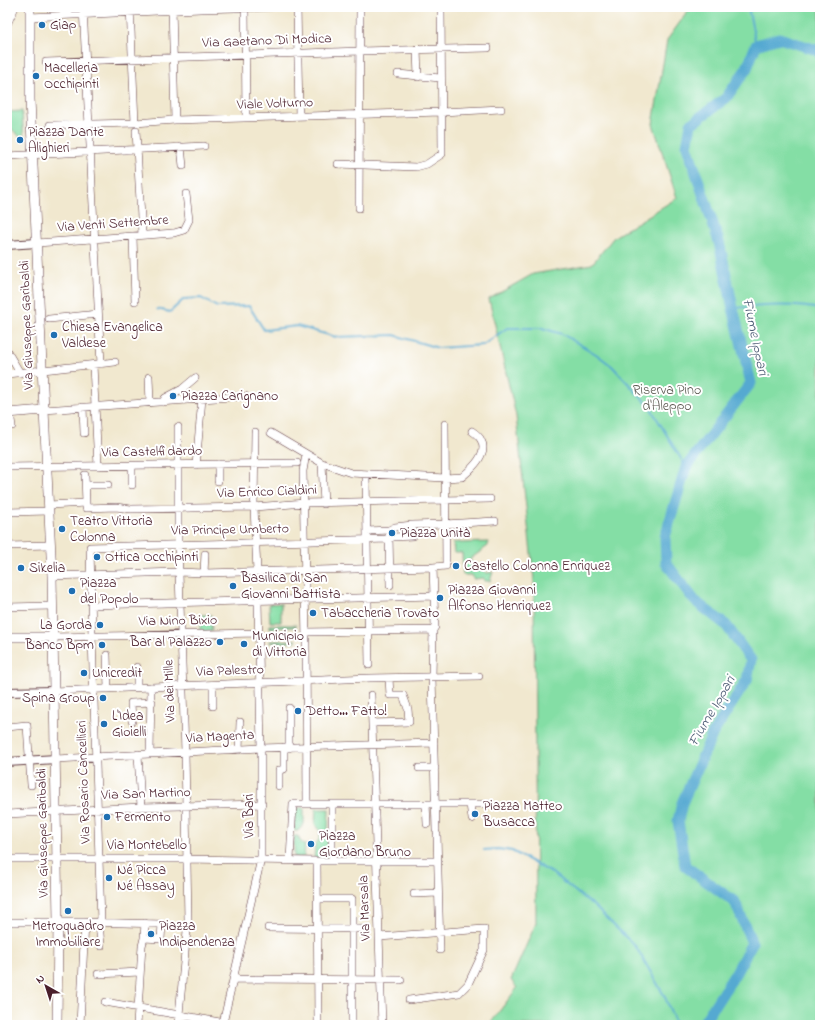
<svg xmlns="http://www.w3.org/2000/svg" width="827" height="1032" font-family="'Indie Flower',sans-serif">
  <rect width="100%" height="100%" fill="#fff"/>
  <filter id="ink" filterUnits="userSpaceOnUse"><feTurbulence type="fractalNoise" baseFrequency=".025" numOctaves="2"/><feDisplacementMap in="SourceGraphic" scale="8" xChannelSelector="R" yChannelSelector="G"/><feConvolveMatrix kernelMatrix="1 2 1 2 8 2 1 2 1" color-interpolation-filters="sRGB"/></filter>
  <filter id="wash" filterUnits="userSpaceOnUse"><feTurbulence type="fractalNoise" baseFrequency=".012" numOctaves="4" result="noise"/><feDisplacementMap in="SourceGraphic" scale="16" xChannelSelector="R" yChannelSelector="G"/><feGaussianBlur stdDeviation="0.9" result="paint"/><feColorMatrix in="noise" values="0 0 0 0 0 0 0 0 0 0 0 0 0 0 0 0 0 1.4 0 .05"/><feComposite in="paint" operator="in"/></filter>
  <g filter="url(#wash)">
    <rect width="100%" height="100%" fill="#f1e8cf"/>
    <!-- green -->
    <path fill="#84dea5" stroke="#677e68" d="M 691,7 L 820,7 L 820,1025 L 489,1025 L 517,988 L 511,980 L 536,923 L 534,580 L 516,416 L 489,299 L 533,274 L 592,264 L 614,237 L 677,198 L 653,124 L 667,40 Z
      M 22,111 L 24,140 L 7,125 L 7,112 Z
      M 460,542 L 460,543 L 488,542 L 488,546 L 470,559 L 471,562 L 487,573 L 493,572 L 490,581 L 484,581 L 484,578 L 473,579 L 472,575 L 463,575 L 462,553 L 454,553 L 453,543 Z
      M 281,603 L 281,622 L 270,622 L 269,604 Z
      M 200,615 L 211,615 L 212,632 L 200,632 Z
      M 270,625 L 296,625 L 296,627 L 270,628 Z
      M 296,640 L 296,642 L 270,643 L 270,641 Z
      M 295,808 L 304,808 L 304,824 L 298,831 L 294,831 Z
      M 316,809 L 329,809 L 327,858 L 314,858 L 315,844 C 322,839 322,831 315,824 Z
      M 294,836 L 298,836 L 300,841 L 305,845 L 304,857 L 294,857 Z"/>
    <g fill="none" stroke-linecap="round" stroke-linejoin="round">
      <!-- stream -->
      <path stroke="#55a9d1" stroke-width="2" d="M 748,7 L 756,45
        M 733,308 C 762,306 792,303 820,309
        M 157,309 L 170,312 L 184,299 L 201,298 L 217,307 L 249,306 L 264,330 L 297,326 L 336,337 L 394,335 L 438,348 L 483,345 L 507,328 L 542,328 L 562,334 L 596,354 L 612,366 L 650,407 L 686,467
        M 484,850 L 498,849 L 512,851 L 552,873 L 595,907 L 636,947 L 665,997 L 676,1025"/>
      <!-- river -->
      <path stroke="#55a9d1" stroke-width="11" d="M 702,1025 L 735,974 L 752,943 L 735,902 L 685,866 L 678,821 L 682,803 L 713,733 L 747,680 L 751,660 L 726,625 L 695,601 L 666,563 L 665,537 L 686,467 L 751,383 L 733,308 L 719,242 L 687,146 L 691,124 L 726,98 L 747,68 L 756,45 L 779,38 L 817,50 L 820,54"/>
    </g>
  </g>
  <g filter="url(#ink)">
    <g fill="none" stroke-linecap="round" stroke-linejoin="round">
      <defs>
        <path id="minor" d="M 83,7 L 101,364
          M 130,7 L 135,123
          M 172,7 L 175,120
          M 245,7 L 246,118
          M 297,7 L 299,116
          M 30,17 L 200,9 L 274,7
          M 417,49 L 418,77
          M 46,62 L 360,51 L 488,48
          M 398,74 L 440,78
          M 50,125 L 135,123 L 175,120 L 441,112 L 501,109
          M 136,131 L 142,235
          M 181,147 L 183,166
          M 7,156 L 204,146
          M 338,164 L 416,167 L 427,164 L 442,154 L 441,7
          M 359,208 L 360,7
          M 133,236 L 135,301
          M 37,243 L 174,233 L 184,230 L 189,220 L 186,194
          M 49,319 L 98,314
          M 7,351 L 20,373
          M 93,365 L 98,466
          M 7,374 L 115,362
          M 149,377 L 150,403
          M 163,402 L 165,398 L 182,389 L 195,378
          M 83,407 L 84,433
          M 44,410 L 245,396
          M 7,426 L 12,426 L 10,413
          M 255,432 L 254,507 L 257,571
          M 271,433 L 322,463 L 351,473 L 445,478 L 462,477 C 471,469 489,454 481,440 C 479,436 475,433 472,431
          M 306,454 L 303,471 L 306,643 L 307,804 L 491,804
          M 322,463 L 324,504
          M 218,464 L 218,481
          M 196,465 L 202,399
          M 7,467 L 297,463
          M 85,475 L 86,503
          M 366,475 L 369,665
          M 86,485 L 108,485
          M 132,485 L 132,466
          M 49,505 L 86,503 L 86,508 L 116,507 L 131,509 L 254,507 L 305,503 L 490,499
          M 7,512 L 49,511
          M 367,531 L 389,530 L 395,527 L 412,525 L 445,524 L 495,521
          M 389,535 L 390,585
          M 7,546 L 51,545
          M 204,573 L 205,554
          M 52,576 L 178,572 L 204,573 L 433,567
          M 91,605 L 434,596
          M 7,607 L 52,606
          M 306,632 L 433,630
          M 53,637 L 259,633
          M 107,655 L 108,689
          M 137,688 L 137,667
          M 54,691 L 370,678 L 479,676
          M 371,695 L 382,1025
          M 213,706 L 213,685
          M 132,721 L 131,703 L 152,702
          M 372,723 L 409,722 L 408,709 L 403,695 L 390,695 L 389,678
          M 7,727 L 27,725 L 31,785
          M 289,748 L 289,708
          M 239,750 L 240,722
          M 138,754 L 141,807
          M 150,754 L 151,687
          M 56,759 L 261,748 L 434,743
          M 419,768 L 435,768
          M 279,786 L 279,770 L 284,769 L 284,747
          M 426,804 L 427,824
          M 470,804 L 472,819
          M 7,814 L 141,807 L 262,804
          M 436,830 L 432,677 L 433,630 L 435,627 L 433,567 L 446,566 L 445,424
          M 437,835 L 440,950
          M 7,859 L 187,859 L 317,861
          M 290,860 L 293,804 L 307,804
          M 332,861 L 332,804
          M 414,894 L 438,893
          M 317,899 L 352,899 L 352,1023
          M 7,922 L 85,922 L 162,924 L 161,939 L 144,938
          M 99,922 L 101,946
          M 101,922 L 92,637 L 90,547 L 389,539 L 393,537 L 413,536 L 412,525
          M 268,928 L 367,929
          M 379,937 L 484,929 L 484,950 L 468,984 L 459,993 L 409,1000
          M 98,974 L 140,972
          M 233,979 L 401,980
          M 105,1002 L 237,1025
          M 223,1023 L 261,859 L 261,748 L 258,601
          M 80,1025 L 85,922
          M 137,1025 L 142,946 L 144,938 L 145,923
          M 178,1025 L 188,920 L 185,752 L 178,544 L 178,427
          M 318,1025 L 317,861 L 438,861"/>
        <path id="tertiary" d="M 7,245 L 37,243
          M 7,692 L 54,691
          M 7,762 L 56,759"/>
        <path id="secondary" d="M 30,7 L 30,99 L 44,410 L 52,576 L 58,921 L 57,1025
          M 7,22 L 14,7
          M 7,413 L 44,410
          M 7,637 L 53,637"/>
      </defs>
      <!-- minor casing -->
      <use href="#minor" stroke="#633d44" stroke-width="8"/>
      <!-- tertiary casing -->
      <use href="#tertiary" stroke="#633d44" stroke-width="10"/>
      <!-- secondary casing -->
      <use href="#secondary" stroke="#633d44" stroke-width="10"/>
      <!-- minor -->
      <use href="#minor" stroke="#fff" stroke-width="7"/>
      <!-- tertiary -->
      <use href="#tertiary" stroke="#fff" stroke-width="8"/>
      <!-- secondary -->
      <use href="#secondary" stroke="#fff" stroke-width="9"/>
    </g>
  </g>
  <!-- markers -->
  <g fill="#1f6fb2" stroke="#fff" stroke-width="1.5">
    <circle cx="42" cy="25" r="4"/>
    <circle cx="36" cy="76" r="4"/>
    <circle cx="20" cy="140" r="4"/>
    <circle cx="54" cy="335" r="4"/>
    <circle cx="173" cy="396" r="4"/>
    <circle cx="62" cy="529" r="4"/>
    <circle cx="392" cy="533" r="4"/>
    <circle cx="97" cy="557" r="4"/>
    <circle cx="456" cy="566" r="4"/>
    <circle cx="21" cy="568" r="4"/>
    <circle cx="233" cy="586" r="4"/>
    <circle cx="72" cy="591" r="4"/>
    <circle cx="440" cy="598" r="4"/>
    <circle cx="313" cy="613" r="4"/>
    <circle cx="100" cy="625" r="4"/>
    <circle cx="220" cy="642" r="4"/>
    <circle cx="244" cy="644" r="4"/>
    <circle cx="102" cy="645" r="4"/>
    <circle cx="84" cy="673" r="4"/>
    <circle cx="103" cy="698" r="4"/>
    <circle cx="298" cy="711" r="4"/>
    <circle cx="104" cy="724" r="4"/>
    <circle cx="475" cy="814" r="4"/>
    <circle cx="107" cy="817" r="4"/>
    <circle cx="311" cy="844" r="4"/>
    <circle cx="109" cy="878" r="4"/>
    <circle cx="68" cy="911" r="4"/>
    <circle cx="151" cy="934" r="4"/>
  </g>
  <g text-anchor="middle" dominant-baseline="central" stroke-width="4" stroke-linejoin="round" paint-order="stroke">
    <!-- poi labels -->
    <g font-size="14" fill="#4a1f2b" stroke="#fff" text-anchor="start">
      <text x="50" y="25">Giap</text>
      <text x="44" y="68">Macelleria<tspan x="44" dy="16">Occhipinti</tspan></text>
      <text x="28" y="132">Piazza Dante<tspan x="28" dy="16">Alighieri</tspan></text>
      <text x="62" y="327">Chiesa Evangelica<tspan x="62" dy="16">Valdese</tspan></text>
      <text x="181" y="396">Piazza Carignano</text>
      <text x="70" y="521">Teatro Vittoria<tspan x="70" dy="16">Colonna</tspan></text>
      <text x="400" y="533">Piazza Unità</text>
      <text x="105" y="557">Ottica Occhipinti</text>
      <text x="464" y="566">Castello Colonna Enriquez</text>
      <text x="29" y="568">Sikelia</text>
      <text x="241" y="578">Basilica di San<tspan x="241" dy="16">Giovanni Battista</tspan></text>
      <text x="80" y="583">Piazza<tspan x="80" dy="16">del Popolo</tspan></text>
      <text x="448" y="590">Piazza Giovanni<tspan x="448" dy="16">Alfonso Henriquez</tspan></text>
      <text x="321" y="613">Tabaccheria Trovato</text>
      <text x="92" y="625" text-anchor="end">La Gorda</text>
      <text x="252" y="636">Municipio<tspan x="252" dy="16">di Vittoria</tspan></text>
      <text x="212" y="642" text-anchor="end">Bar al Palazzo</text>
      <text x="94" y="645" text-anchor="end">Banco Bpm</text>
      <text x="92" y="673">Unicredit</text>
      <text x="95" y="698" text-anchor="end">Spina Group</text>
      <text x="306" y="711">Detto... Fatto!</text>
      <text x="112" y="716">L'Idea<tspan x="112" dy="16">Gioielli</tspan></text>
      <text x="483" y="806">Piazza Matteo<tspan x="483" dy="16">Busacca</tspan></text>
      <text x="115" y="817">Fermento</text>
      <text x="319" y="836">Piazza<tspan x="319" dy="16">Giordano Bruno</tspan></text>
      <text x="117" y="870">Né Picca<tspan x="117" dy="16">Né Assay</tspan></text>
      <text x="68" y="926" text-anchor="middle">Metroquadro<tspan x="68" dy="16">Immobiliare</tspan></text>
      <text x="159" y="926">Piazza<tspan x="159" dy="16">Indipendenza</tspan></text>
    </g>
    <!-- street labels -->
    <g font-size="14" fill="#4a1f2b" stroke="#fff">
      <text transform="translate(267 41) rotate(-2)">Via Gaetano Di Modica</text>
      <text transform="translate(275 104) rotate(-2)">Viale Volturno</text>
      <text transform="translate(113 224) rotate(-4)">Via Venti Settembre</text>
      <text transform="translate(27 325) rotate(-92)">Via Giuseppe Garibaldi</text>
      <text transform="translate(152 452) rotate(-1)">Via Castelfidardo</text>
      <text transform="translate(267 492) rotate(-2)">Via Enrico Cialdini</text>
      <text transform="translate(230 530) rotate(-1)">Via Principe Umberto</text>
      <text transform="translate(178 621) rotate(-1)">Via Nino Bixio</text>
      <text transform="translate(230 671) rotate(-2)">Via Palestro</text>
      <text transform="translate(170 691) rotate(-92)">Via dei Mille</text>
      <text transform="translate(220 737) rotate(-3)">Via Magenta</text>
      <text transform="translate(84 782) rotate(-92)">Via Rosario Cancellieri</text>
      <text transform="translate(146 794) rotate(-2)">Via San Martino</text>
      <text transform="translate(249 816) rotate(-90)">Via Bari</text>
      <text transform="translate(43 833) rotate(-91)">Via Giuseppe Garibaldi</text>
      <text x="147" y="845">Via Montebello</text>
      <text transform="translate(365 908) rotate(-92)">Via Marsala</text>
    </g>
    <!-- park labels -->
    <g font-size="14" fill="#5b5850" stroke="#fff">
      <text x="667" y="390">Riserva Pino<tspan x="667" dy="16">d'Aleppo</tspan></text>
    </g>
    <!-- water labels -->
    <g font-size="15" font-style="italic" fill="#4f5d76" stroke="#fff">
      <text transform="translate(755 337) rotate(78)">Fiume Ippari</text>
      <text transform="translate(712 711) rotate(-60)">Fiume Ippari</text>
    </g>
  </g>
  <!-- margin -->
  <rect width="827" height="1032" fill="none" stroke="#fff" stroke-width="24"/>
  <!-- north arrow -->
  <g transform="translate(46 986) rotate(321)" stroke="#ffffff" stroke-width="3" paint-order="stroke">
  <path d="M0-3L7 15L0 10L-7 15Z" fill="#4a1f2b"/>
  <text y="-6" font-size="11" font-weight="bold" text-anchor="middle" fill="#4a1f2b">N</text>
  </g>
</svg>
